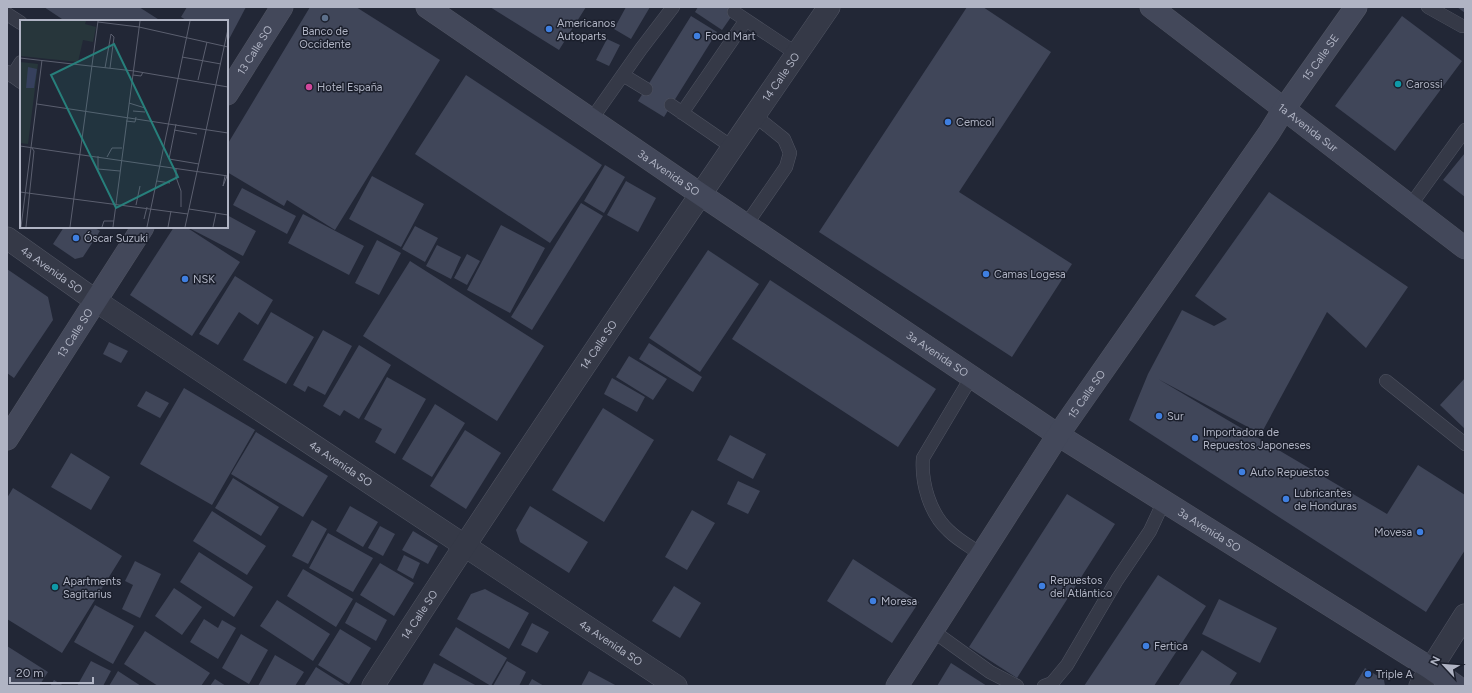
<svg xmlns="http://www.w3.org/2000/svg" width="1472" height="693" font-family="Figtree,sans-serif">
  <rect width="100%" height="100%" fill="#222736"/>
  <!-- building -->
  <path fill="#404659" d="M 44,7 L 139,7 L 161,21 L 65,21 Z
    M 187,7 L 246,7 L 227,43 L 227,21 L 188,21 L 181,17 Z
    M 310,7 L 356,7 L 440,60 L 335,230 L 287,200 L 284,206 L 227,172 L 227,145 Z
    M 490,7 L 586,7 L 559,50 Z
    M 626,7 L 650,7 L 631,39 L 614,29 Z
    M 698,7 L 738,7 L 722,30 L 695,12 Z
    M 967,7 L 983,7 L 1051,52 L 959,192 L 1072,264 L 1012,357 L 819,232 Z
    M 1457,7 L 1465,7 L 1465,13 Z
    M 691,16 L 717,32 L 664,117 L 638,101 Z
    M 1402,16 L 1462,61 L 1395,151 L 1335,106 Z
    M 607,39 L 620,45 L 609,66 L 596,60 Z
    M 466,75 L 602,165 L 550,243 L 415,154 Z
    M 1465,153 L 1465,197 L 1443,180 Z
    M 605,165 L 625,177 L 604,213 L 584,201 Z
    M 372,176 L 424,204 L 401,247 L 349,219 Z
    M 626,181 L 656,198 L 638,232 L 607,215 Z
    M 242,188 L 296,216 L 287,234 L 233,205 Z
    M 1269,192 L 1408,287 L 1366,348 L 1327,312 L 1261,434 L 1158,379 L 1387,514 L 1418,465 L 1465,495 L 1465,550 L 1426,612 L 1129,420 L 1148,374 L 1182,310 L 1214,326 L 1227,319 L 1195,296 Z
    M 581,203 L 603,216 L 532,330 L 511,317 Z
    M 303,214 L 364,246 L 349,275 L 288,243 Z
    M 227,215 L 256,231 L 243,256 L 187,227 L 227,227 Z
    M 501,225 L 545,248 L 510,313 L 467,290 Z
    M 415,226 L 438,238 L 425,262 L 402,249 Z
    M 64,227 L 93,227 L 100,231 L 83,257 L 75,259 L 53,244 Z
    M 174,227 L 186,227 L 240,262 L 192,336 L 130,295 Z
    M 377,240 L 401,253 L 379,295 L 355,283 Z
    M 437,245 L 461,257 L 451,279 L 426,266 Z
    M 708,250 L 759,284 L 700,372 L 649,338 Z
    M 467,254 L 480,261 L 467,285 L 454,278 Z
    M 410,261 L 544,346 L 497,421 L 363,336 Z
    M 7,269 L 48,297 L 53,320 L 14,378 L 7,373 Z
    M 235,276 L 273,300 L 258,325 L 239,312 L 218,345 L 199,334 Z
    M 770,280 L 936,389 L 898,447 L 732,339 Z
    M 271,312 L 314,337 L 286,384 L 243,360 Z
    M 323,330 L 352,346 L 325,395 L 308,386 L 305,392 L 293,385 Z
    M 109,342 L 128,351 L 121,363 L 103,354 Z
    M 649,343 L 702,377 L 693,392 L 639,359 Z
    M 359,345 L 391,365 L 359,419 L 344,410 L 340,416 L 323,406 Z
    M 629,356 L 667,379 L 653,400 L 616,377 Z
    M 387,377 L 426,399 L 395,454 L 375,442 L 382,429 L 364,419 Z
    M 612,378 L 645,397 L 637,412 L 604,394 Z
    M 1465,378 L 1465,429 L 1440,405 Z
    M 184,388 L 255,430 L 212,505 L 140,464 Z
    M 146,391 L 169,403 L 160,418 L 137,406 Z
    M 435,404 L 465,423 L 432,477 L 402,459 Z
    M 603,408 L 654,440 L 604,522 L 552,490 Z
    M 465,430 L 501,453 L 466,509 L 430,486 Z
    M 256,432 L 328,476 L 303,517 L 231,474 Z
    M 730,435 L 766,454 L 753,479 L 717,460 Z
    M 71,453 L 110,477 L 91,510 L 51,487 Z
    M 233,478 L 279,507 L 261,536 L 215,508 Z
    M 738,481 L 760,491 L 748,514 L 727,504 Z
    M 13,488 L 122,556 L 62,653 L 7,619 L 7,498 Z
    M 1067,494 L 1115,524 L 1017,678 L 969,647 Z
    M 350,506 L 378,522 L 363,547 L 336,531 Z
    M 530,506 L 588,542 L 569,573 L 520,542 L 516,530 Z
    M 692,510 L 715,523 L 687,570 L 665,557 Z
    M 212,511 L 266,546 L 247,575 L 193,541 Z
    M 312,520 L 327,529 L 308,564 L 292,556 Z
    M 380,526 L 395,534 L 383,556 L 368,548 Z
    M 413,531 L 438,546 L 428,564 L 402,550 Z
    M 328,533 L 373,558 L 353,592 L 309,568 Z
    M 199,552 L 253,587 L 234,617 L 180,582 Z
    M 404,555 L 420,563 L 413,579 L 397,570 Z
    M 853,559 L 919,602 L 892,643 L 827,601 Z
    M 135,561 L 161,574 L 140,618 L 122,609 L 133,585 L 125,581 Z
    M 380,563 L 414,583 L 394,616 L 360,595 Z
    M 303,569 L 353,599 L 336,627 L 287,596 Z
    M 1158,575 L 1206,606 L 1154,686 L 1084,686 Z
    M 674,586 L 701,603 L 680,638 L 652,621 Z
    M 174,588 L 202,607 L 182,635 L 155,616 Z
    M 485,589 L 529,613 L 509,649 L 457,619 L 471,594 Z
    M 1219,599 L 1277,628 L 1260,663 L 1202,634 Z
    M 277,600 L 330,634 L 313,661 L 260,626 Z
    M 356,602 L 387,620 L 376,641 L 345,623 Z
    M 95,605 L 134,626 L 113,664 L 74,642 Z
    M 204,619 L 218,628 L 222,620 L 236,628 L 218,659 L 190,642 Z
    M 532,623 L 549,632 L 537,653 L 521,645 Z
    M 456,627 L 507,658 L 491,686 L 439,655 Z
    M 340,629 L 371,648 L 349,684 L 318,665 Z
    M 145,631 L 210,673 L 201,686 L 158,686 L 124,664 Z
    M 241,634 L 268,650 L 249,684 L 222,668 Z
    M 7,646 L 48,672 L 39,686 L 7,686 Z
    M 1202,650 L 1237,673 L 1229,686 L 1178,686 Z
    M 275,655 L 304,672 L 295,686 L 258,686 Z
    M 91,661 L 111,671 L 103,686 L 77,686 Z
    M 507,661 L 526,672 L 519,686 L 493,686 Z
    M 434,663 L 477,686 L 422,686 Z
    M 951,663 L 987,686 L 937,686 Z
    M 316,667 L 346,686 L 304,686 Z
    M 1365,668 L 1384,680 L 1385,686 L 1354,686 Z
    M 118,671 L 141,686 L 109,686 Z
    M 589,671 L 617,686 L 581,686 Z
    M 215,679 L 226,686 L 210,686 Z
    M 532,679 L 544,686 L 528,686 Z
    M 54,680 L 64,686 L 50,686 Z"/>
  <g fill="none" stroke-linecap="round" stroke-linejoin="round">
    <defs>
      <path id="lane" d="M 1428,7 L 1462,26 L 1465,26
        M 734,12 L 797,54
        M 7,14 L 21,23
        M 7,72 L 21,82
        M 623,75 L 646,89
        M 12,76 L 21,62
        M 671,105 L 732,147
        M 682,113 L 746,20
        M 591,120 L 641,49 L 673,7
        M 1410,206 L 1465,130
        M 746,225 L 786,167 L 790,153 L 784,139 L 754,115
        M 972,376 L 923,458 C 921,483 930,514 949,531 C 958,540 971,547 982,555
        M 1386,381 L 1465,444
        M 933,631 L 990,672 L 1017,686
        M 1044,686 L 1052,683 L 1067,665 L 1117,580 L 1150,531 L 1164,501"/>
      <g id="street">
        <path id="s1" d="M 7,238 L 96,301 L 676,686"/>
        <path id="s2" d="M 373,686 C 521,457 674,232 829,7"/>
        <path d="M 1420,686 L 1465,615"/>
      </g>
      <g id="secondary">
        <path id="s3" d="M 427,7 L 700,194 L 1058,435 L 1430,668 L 1456,686"/>
        <path id="s4" d="M 1151,7 L 1465,248"/>
        <path id="s5" d="M 227,94 L 282,7"/>
        <path id="s6" d="M 7,439 L 143,227"/>
        <path id="s7" d="M 897,686 L 1058,435 L 1269,133 L 1284,109 L 1356,7"/>
      </g>
    </defs>
    <!-- lane casing -->
    <use href="#lane" stroke="#505462" stroke-width="14"/>
    <!-- street casing -->
    <use href="#street" stroke="#505462" stroke-width="23"/>
    <!-- secondary casing -->
    <use href="#secondary" stroke="#505462" stroke-width="23"/>
    <!-- lane -->
    <use href="#lane" stroke="#353947" stroke-width="13"/>
    <!-- street -->
    <use href="#street" stroke="#353947" stroke-width="22"/>
    <!-- secondary -->
    <use href="#secondary" stroke="#43485a" stroke-width="22"/>
  </g>
  <!-- markers -->
  <circle fill="#5c6f8a" stroke="#1b1f2c" stroke-width="1.5" cx="325" cy="18" r="4"/>
  <g fill="#3f7fe0" stroke="#1b1f2c" stroke-width="1.5">
    <circle cx="549" cy="29" r="4"/>
    <circle cx="697" cy="36" r="4"/>
    <circle cx="948" cy="122" r="4"/>
    <circle cx="76" cy="238" r="4"/>
    <circle cx="986" cy="274" r="4"/>
    <circle cx="185" cy="279" r="4"/>
    <circle cx="1159" cy="416" r="4"/>
    <circle cx="1195" cy="438" r="4"/>
    <circle cx="1242" cy="472" r="4"/>
    <circle cx="1286" cy="499" r="4"/>
    <circle cx="1420" cy="532" r="4"/>
    <circle cx="1042" cy="586" r="4"/>
    <circle cx="873" cy="601" r="4"/>
    <circle cx="1146" cy="646" r="4"/>
    <circle cx="1368" cy="674" r="4"/>
  </g>
  <g fill="#0f9aa8" stroke="#1b1f2c" stroke-width="1.5">
    <circle cx="1398" cy="84" r="4"/>
    <circle cx="55" cy="587" r="4"/>
  </g>
  <circle fill="#d1479c" stroke="#1b1f2c" stroke-width="1.5" cx="309" cy="87" r="4"/>
  <g text-anchor="middle" dominant-baseline="central" stroke-width="3" stroke-linejoin="round" paint-order="stroke">
    <!-- poi labels -->
    <g font-size="11" fill="#b0b4c4" stroke="#1b1f2c" text-anchor="start">
      <text x="557" y="23">Americanos<tspan x="557" dy="13">Autoparts</tspan></text>
      <text x="325" y="31" text-anchor="middle">Banco de<tspan x="325" dy="13">Occidente</tspan></text>
      <text x="705" y="36">Food Mart</text>
      <text x="1406" y="84">Carossi</text>
      <text x="317" y="87">Hotel España</text>
      <text x="956" y="122">Cemcol</text>
      <text x="84" y="238">Óscar Suzuki</text>
      <text x="994" y="274">Camas Logesa</text>
      <text x="193" y="279">NSK</text>
      <text x="1167" y="416">Sur</text>
      <text x="1203" y="432">Importadora de<tspan x="1203" dy="13">Repuestos Japoneses</tspan></text>
      <text x="1250" y="472">Auto Repuestos</text>
      <text x="1294" y="493">Lubricantes<tspan x="1294" dy="13">de Honduras</tspan></text>
      <text x="1412" y="532" text-anchor="end">Movesa</text>
      <text x="1050" y="580">Repuestos<tspan x="1050" dy="13">del Atlántico</tspan></text>
      <text x="63" y="581">Apartments<tspan x="63" dy="13">Sagitarius</tspan></text>
      <text x="881" y="601">Moresa</text>
      <text x="1154" y="646">Fertica</text>
      <text x="1376" y="674">Triple A</text>
    </g>
    <!-- street labels -->
    <g font-size="11" fill="#b0b4c4" stroke="#1b1f2c">
      <text stroke="none"><textPath href="#s5" startOffset="52">13 Calle SO</textPath></text>
      <text stroke="none"><textPath href="#s7" startOffset="758">15 Calle SE</textPath></text>
      <text stroke="none"><textPath href="#s2" startOffset="733">14 Calle SO</textPath></text>
      <text stroke="none"><textPath href="#s4" startOffset="198">1a Avenida Sur</textPath></text>
      <text stroke="none"><textPath href="#s3" startOffset="293">3a Avenida SO</textPath></text>
      <text stroke="none"><textPath href="#s1" startOffset="55">4a Avenida SO</textPath></text>
      <text stroke="none"><textPath href="#s6" startOffset="126">13 Calle SO</textPath></text>
      <text stroke="none"><textPath href="#s2" startOffset="409">14 Calle SO</textPath></text>
      <text stroke="none"><textPath href="#s3" startOffset="617">3a Avenida SO</textPath></text>
      <text stroke="none"><textPath href="#s7" startOffset="348">15 Calle SO</textPath></text>
      <text stroke="none"><textPath href="#s1" startOffset="403">4a Avenida SO</textPath></text>
      <text stroke="none"><textPath href="#s3" startOffset="941">3a Avenida SO</textPath></text>
      <text stroke="none"><textPath href="#s2" startOffset="85">14 Calle SO</textPath></text>
      <text stroke="none"><textPath href="#s1" startOffset="727">4a Avenida SO</textPath></text>
    </g>
  </g>
  <!-- overview -->
  <g transform="translate(20 20)">
    <rect width="208" height="208" fill="#222736"/>
    <path d="M 0,1 L 66,1 L 65,4 L 76,7 L 73,22 L 63,20 L 58,42 L 0,36 ZM 0,42 L 18,44 L 8,124 L 0,123 Z" fill="#27363b"/>
    <path d="M 8,47 L 17,49 L 14,68 L 6,68 Z" fill="#36405d"/>
    <path fill="none" stroke="#5b5f6f" stroke-width="1" d="M 78,2 L 119,7 L 208,27M 162,37 L 201,44M 0,38 L 114,51 L 208,67M 85,48 L 91,14 L 94,17 L 90,48M 113,55 L 121,56 L 123,52M 178,60 L 187,22M 109,83 L 125,88M 17,84 L 208,113M 113,91 L 125,92M 106,101 L 115,102 L 116,97M 156,104 L 149,139 L 179,144M 154,110 L 177,114M 0,126 L 208,156M 78,136 L 78,149 L 100,151M 87,137 L 92,128 L 102,128M 156,148 L 156,157 L 161,171 L 161,187M 205,156 L 203,166 L 207,156M 137,161 L 150,163M 0,172 L 168,194M 116,185 L 120,166M 169,189 L 208,195M 124,199 L 127,187M 1,207 L 22,40M 6,207 L 14,131 L 12,128M 50,207 L 78,1M 82,207 L 84,201 L 94,201M 93,207 L 120,1M 127,207 L 170,1M 148,207 L 151,191M 165,207 L 208,9M 193,207 L 196,193"/>
    <path fill="#277f7b" fill-opacity="0.15" stroke="#277f7b" stroke-width="2" d="M 94,24 L 158,157 L 96,188 L 31,55 Z"/>
    <rect width="208" height="208" fill="none" stroke="#b0b4c4" stroke-width="2"/>
  </g>
  <!-- border -->
  <rect width="1472" height="693" fill="none" stroke="#b0b4c4" stroke-width="16"/>
  <!-- north arrow -->
  <g transform="translate(1444 665) rotate(296)" stroke="#1b1f2c" stroke-width="3" paint-order="stroke">
  <path d="M0-3L7 15L0 10L-7 15Z" fill="#b0b4c4"/>
  <text y="-6" font-size="11" font-weight="bold" text-anchor="middle" fill="#b0b4c4">N</text>
  </g>
  <!-- scale -->
  <path d="M10 677v6h83v-6" fill="none" stroke="#b0b4c4" stroke-width="2"/>
  <text x="16" y="677" font-size="12" fill="#b0b4c4" stroke="#1b1f2c" stroke-width="3" paint-order="stroke">20 m</text>
</svg>
